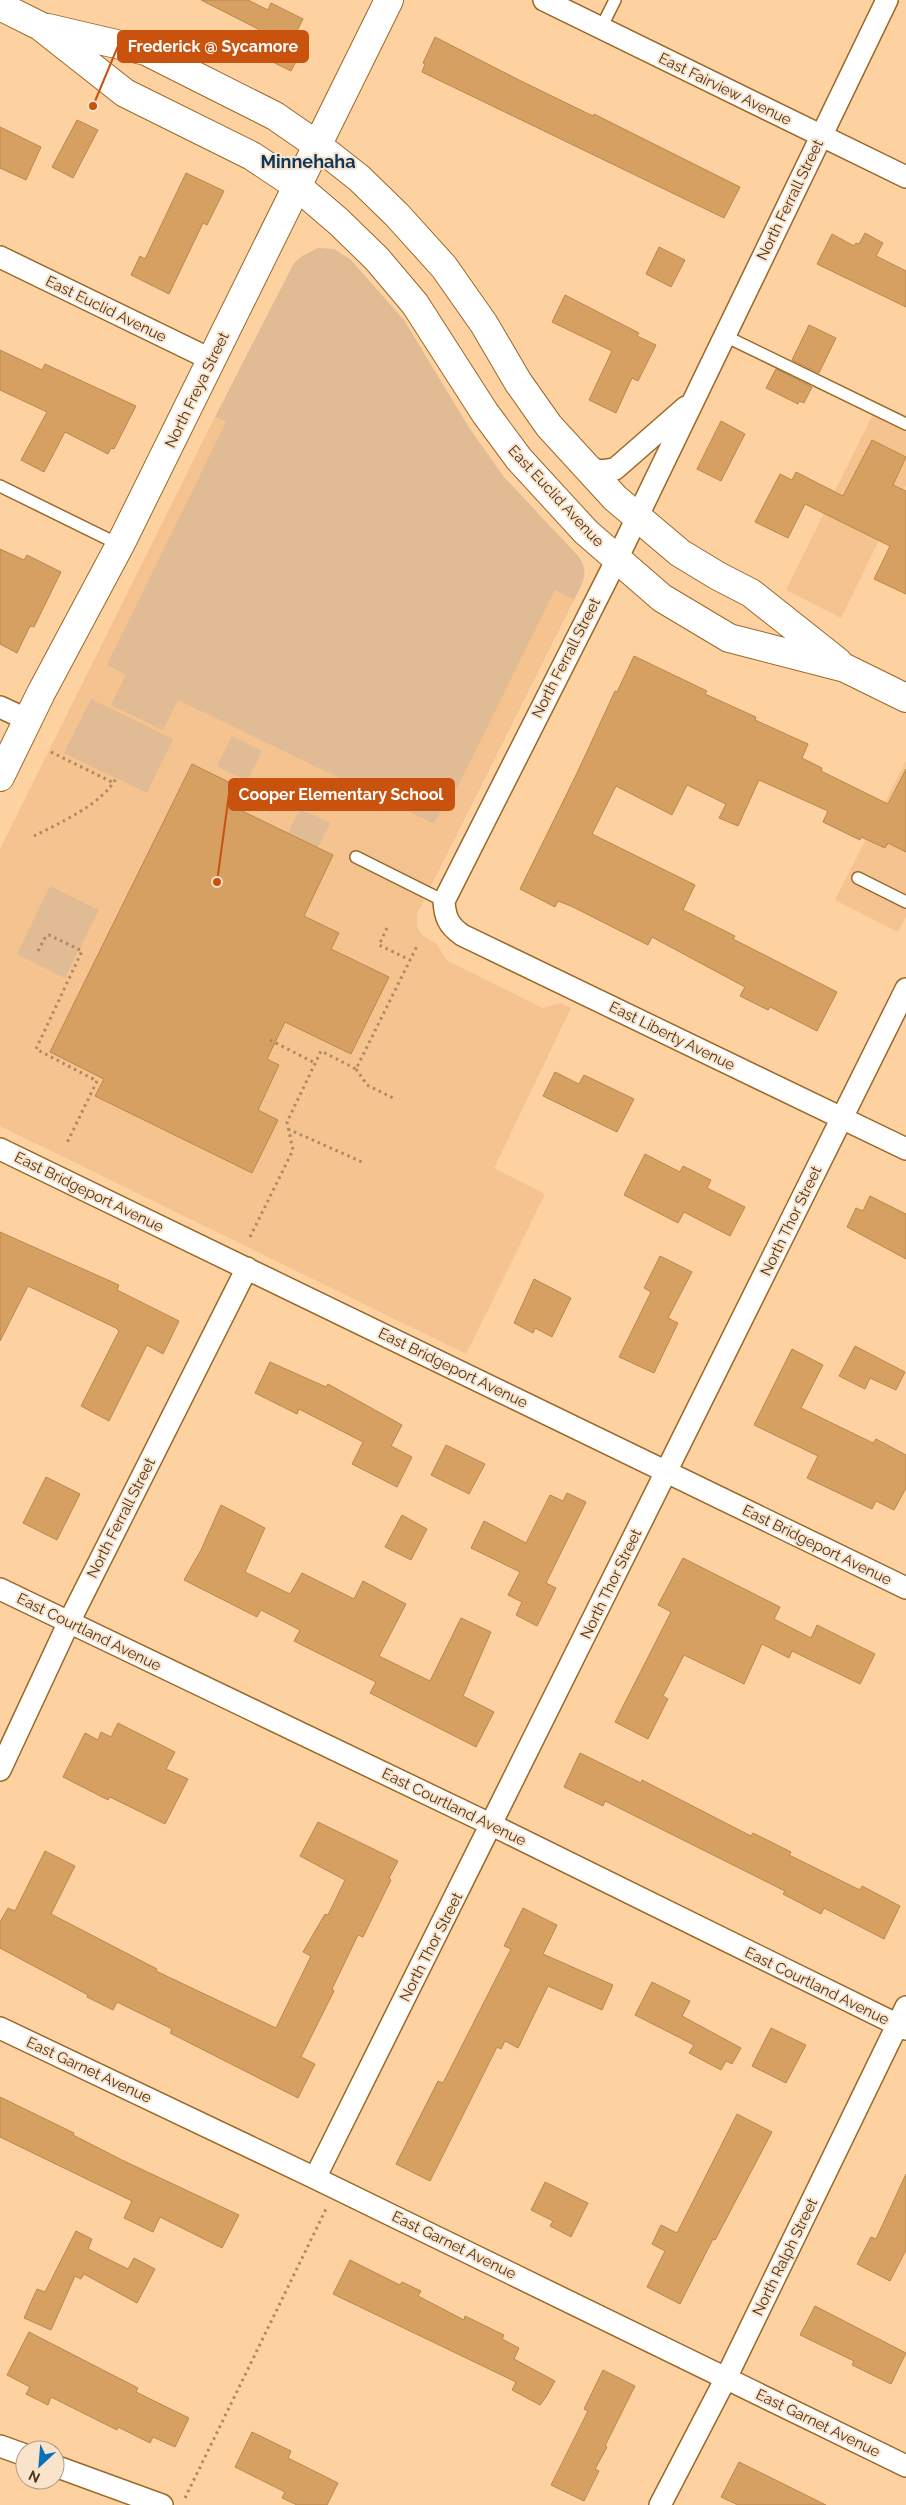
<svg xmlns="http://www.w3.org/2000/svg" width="906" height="2505" font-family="Raleway,sans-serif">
  <rect width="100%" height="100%" fill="#fed1a0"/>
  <!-- built -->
  <path fill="#f4c38f" d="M 874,412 L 906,428 L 906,485 L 841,618 L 786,590 Z
    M 215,417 L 574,600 L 417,914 L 417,926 L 422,935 L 437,944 L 446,960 L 543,1008 L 561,1003 L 571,1008 L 494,1168 L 545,1194 L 466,1354 L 0,1126 L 0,849 Z
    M 906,761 L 906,917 L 898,932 L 835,900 Z"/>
  <!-- green -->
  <path fill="#e0bb94" d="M 318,248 L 334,249 L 350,259 L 404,320 L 470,429 L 504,477 L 579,557 C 590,573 582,584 574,600 L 555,590 L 455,792 L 433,823 L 178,700 L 163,730 L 111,705 L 126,675 L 107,665 L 226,422 L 215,417 L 294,263 L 302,256 Z
    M 91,699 L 173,739 L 147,793 L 64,753 Z
    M 232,736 L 262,751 L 247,781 L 217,766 Z
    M 300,809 L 330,823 L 318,847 L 288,833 Z
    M 50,886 L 99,910 L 65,978 L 17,954 Z"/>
  <!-- building -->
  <path fill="#d6a062" stroke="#bb874a" d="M 201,0 L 248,0 L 268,10 L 271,3 L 303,19 L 295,35 L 307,40 L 291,71 L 250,51 L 260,30 Z
    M 435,37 L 521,81 L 593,116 L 594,114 L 740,187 L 724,218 L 422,72 L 425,64 L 423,63 Z
    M 77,120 L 98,130 L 73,178 L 52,167 Z
    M 0,127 L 41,147 L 26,180 L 0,168 Z
    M 186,173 L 224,191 L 207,225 L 203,223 L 169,294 L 131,275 L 140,256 L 145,259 Z
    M 865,233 L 883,243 L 876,256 L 906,271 L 906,307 L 817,264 L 832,234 L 854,246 L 856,243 L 859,244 Z
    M 659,247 L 685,260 L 671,287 L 646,274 Z
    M 565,295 L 639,333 L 637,336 L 656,345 L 638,381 L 632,378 L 616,413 L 589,400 L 612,351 L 552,322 Z
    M 809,325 L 836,338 L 819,373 L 792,360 Z
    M 0,350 L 42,370 L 45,364 L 136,406 L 114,449 L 111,448 L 108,454 L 65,432 L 44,472 L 21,460 L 47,412 L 0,390 Z
    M 776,369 L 812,387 L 804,403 L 799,401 L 798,404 L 766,388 Z
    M 721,421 L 745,434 L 721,481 L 697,469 Z
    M 872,440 L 906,457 L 893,485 L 906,491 L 906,594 L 874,579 L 890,546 L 805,504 L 788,538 L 755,522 L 780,474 L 792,480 L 796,472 L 843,496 Z
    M 0,549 L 24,560 L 27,555 L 61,572 L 34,627 L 30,626 L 17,653 L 0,644 Z
    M 634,656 L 707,691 L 705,694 L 756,717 L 755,720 L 808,744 L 802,758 L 822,768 L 821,771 L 888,804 L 906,769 L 906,852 L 888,843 L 885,848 L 861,837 L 860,840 L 823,822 L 828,811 L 759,780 L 738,826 L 719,818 L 726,804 L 687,785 L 672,815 L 616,786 L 592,834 L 695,885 L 683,910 L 735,936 L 733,939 L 837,992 L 817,1031 L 770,1007 L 768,1010 L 740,996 L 745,987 L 652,937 L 648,945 L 571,906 L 558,901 L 555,907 L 520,889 L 578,771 L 615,691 L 617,692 Z
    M 192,764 L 245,790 L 236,808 L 333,855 L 304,916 L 339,933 L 331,949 L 389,977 L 351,1054 L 285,1022 L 267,1059 L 279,1065 L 258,1110 L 278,1120 L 252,1173 L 95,1096 L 104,1079 L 50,1052 Z
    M 555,1072 L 579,1084 L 584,1075 L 634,1099 L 617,1132 L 543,1096 Z
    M 645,1154 L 680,1172 L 683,1166 L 711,1180 L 707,1188 L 745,1207 L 730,1236 L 684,1212 L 678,1223 L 624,1195 Z
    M 870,1196 L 906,1214 L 906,1259 L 847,1227 L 856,1208 L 863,1211 Z
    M 0,1232 L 119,1285 L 117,1290 L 179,1321 L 163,1354 L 147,1345 L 109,1421 L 81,1406 L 119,1331 L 116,1328 L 28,1286 L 0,1341 Z
    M 660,1256 L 692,1272 L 668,1318 L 678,1323 L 654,1373 L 619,1357 L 651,1292 L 644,1288 Z
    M 534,1279 L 571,1298 L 552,1337 L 535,1328 L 533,1333 L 514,1323 Z
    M 855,1346 L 905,1372 L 896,1390 L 870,1378 L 865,1389 L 839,1376 Z
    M 792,1349 L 823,1365 L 801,1408 L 873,1443 L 876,1439 L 906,1455 L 906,1488 L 894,1510 L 876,1501 L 872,1509 L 807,1478 L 818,1456 L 754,1425 Z
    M 270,1362 L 326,1387 L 328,1384 L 402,1425 L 391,1446 L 412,1457 L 397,1487 L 352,1464 L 363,1442 L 299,1409 L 297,1414 L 255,1393 Z
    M 446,1445 L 485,1464 L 469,1494 L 431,1475 Z
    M 46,1477 L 80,1494 L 57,1540 L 23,1523 Z
    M 567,1493 L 586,1502 L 546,1583 L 556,1588 L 537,1626 L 516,1615 L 522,1602 L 508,1595 L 520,1572 L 471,1548 L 484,1521 L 526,1543 L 550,1495 L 563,1501 Z
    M 221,1505 L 265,1528 L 245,1572 L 290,1594 L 302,1573 L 354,1599 L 363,1581 L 406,1604 L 379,1656 L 430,1681 L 461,1618 L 491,1632 L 463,1696 L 494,1712 L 476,1747 L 370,1693 L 376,1682 L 294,1641 L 300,1630 L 261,1610 L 257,1617 L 184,1580 L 201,1550 Z
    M 402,1515 L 427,1529 L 411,1560 L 385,1547 Z
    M 683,1558 L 780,1607 L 774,1619 L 811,1638 L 817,1625 L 875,1654 L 860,1684 L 792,1651 L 789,1658 L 762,1644 L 744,1684 L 684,1655 L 663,1696 L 668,1699 L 648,1739 L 615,1722 L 671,1612 L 658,1605 Z
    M 118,1723 L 175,1752 L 166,1769 L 188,1779 L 165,1824 L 110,1797 L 108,1800 L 63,1777 L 85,1733 L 98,1740 L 101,1732 L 111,1737 Z
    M 580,1753 L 641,1783 L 642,1780 L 751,1836 L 753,1833 L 791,1852 L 789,1855 L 860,1890 L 862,1886 L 900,1906 L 884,1939 L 824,1908 L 821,1914 L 783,1894 L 785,1891 L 605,1801 L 603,1806 L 564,1787 Z
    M 318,1822 L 398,1861 L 389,1878 L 391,1880 L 363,1937 L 358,1935 L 332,1989 L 334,1991 L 301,2057 L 315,2064 L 298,2098 L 170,2033 L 172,2029 L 117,2002 L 113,2010 L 87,1997 L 88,1995 L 0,1948 L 0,1922 L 8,1908 L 15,1911 L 45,1851 L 75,1866 L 51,1914 L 157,1969 L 156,1971 L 276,2028 L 311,1956 L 303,1952 L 325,1914 L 328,1915 L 345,1880 L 300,1856 Z
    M 523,1908 L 557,1925 L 543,1954 L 613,1985 L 602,2010 L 548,1986 L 518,2048 L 505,2041 L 501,2049 L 497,2047 L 430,2181 L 396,2164 L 438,2081 L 443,2083 L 511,1949 L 504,1946 Z
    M 652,1982 L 690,2001 L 682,2016 L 741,2048 L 732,2064 L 726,2061 L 721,2070 L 689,2053 L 694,2045 L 635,2015 Z
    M 771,2028 L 806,2045 L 786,2083 L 752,2066 Z
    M 0,2097 L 74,2133 L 73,2135 L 124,2161 L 239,2215 L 222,2248 L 160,2217 L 153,2232 L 124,2218 L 132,2201 L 0,2137 Z
    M 737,2114 L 772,2132 L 715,2240 L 713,2239 L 680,2304 L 647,2287 L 665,2251 L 652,2244 L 661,2225 L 677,2233 Z
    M 906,2174 L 906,2250 L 890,2281 L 857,2264 L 871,2237 L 876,2239 Z
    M 545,2182 L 588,2203 L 571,2237 L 550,2226 L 553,2221 L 531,2210 Z
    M 76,2231 L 92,2239 L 88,2249 L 128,2269 L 134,2258 L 155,2269 L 137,2303 L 84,2274 L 81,2279 L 75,2276 L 51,2330 L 24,2318 L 37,2289 L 45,2292 Z
    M 350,2260 L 400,2285 L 402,2282 L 421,2291 L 418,2296 L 464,2320 L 465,2316 L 504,2335 L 502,2339 L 519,2348 L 514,2359 L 555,2381 L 546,2397 L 540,2405 L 512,2390 L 516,2382 L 333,2294 Z
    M 815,2306 L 906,2353 L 891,2384 L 852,2365 L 854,2361 L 800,2335 Z
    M 29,2332 L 138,2388 L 136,2392 L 189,2418 L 175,2447 L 153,2437 L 150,2443 L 118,2427 L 117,2430 L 51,2397 L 48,2405 L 26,2394 L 30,2387 L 7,2375 Z
    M 603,2370 L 635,2386 L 605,2446 L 607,2447 L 595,2469 L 599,2471 L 584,2501 L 551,2485 L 588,2411 L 584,2409 Z
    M 252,2432 L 291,2451 L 288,2458 L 338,2483 L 327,2505 L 297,2505 L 282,2498 L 285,2492 L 235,2467 Z
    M 739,2462 L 826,2505 L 738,2505 L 721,2497 Z"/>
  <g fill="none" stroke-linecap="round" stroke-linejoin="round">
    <defs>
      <path id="service" d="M 601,28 L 615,0
        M 725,336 L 906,424
        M 0,486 L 120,545
        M 356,857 L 444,901
        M 858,878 L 906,902"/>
      <path id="minor" d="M 544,0 L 906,177
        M 887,0 L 617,559 L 444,901 C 445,917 448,925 462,935 L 906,1149
        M 0,257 L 212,360
        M 584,466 L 601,471 L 615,469 L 686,407
        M 0,707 L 28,720
        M 0,1149 L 906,1588
        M 0,1589 L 492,1825 L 906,2029
        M 0,1770 L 69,1622 L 247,1268
        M 0,2028 L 315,2178 L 906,2466
        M 315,2178 L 906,989
        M 0,2446 L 25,2455
        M 55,2466 L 162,2505
        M 660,2505 L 726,2378 L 906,2007"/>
      <path id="tertiary" d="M 0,777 L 41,693 L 120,545 L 389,0"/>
      <path id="secondary" d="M 0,6 L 40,26 L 125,93 L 252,156 L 297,186 L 339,222 L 377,259 L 415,304 L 485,413 L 519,459 L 586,532 L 662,598 L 729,638 L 845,668 L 906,698
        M 48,28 L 146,51 L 275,116 L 317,145 L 359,178 L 397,215 L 444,267 L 484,324 L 518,382 L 549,426 L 615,498 L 680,553 L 718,576 L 751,593 L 838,662"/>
    </defs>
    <!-- service casing -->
    <use href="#service" stroke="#9a6829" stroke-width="14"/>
    <!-- minor casing -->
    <use href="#minor" stroke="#9a6829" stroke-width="24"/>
    <!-- tertiary casing -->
    <use href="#tertiary" stroke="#9a6829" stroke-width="30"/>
    <!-- secondary casing -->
    <use href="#secondary" stroke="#9a6829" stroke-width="30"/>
    <!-- path -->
    <path stroke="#ac8963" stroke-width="3" stroke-dasharray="2.5 4" stroke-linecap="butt" d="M 51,752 L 114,783
      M 34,836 C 58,824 104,803 116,778
      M 387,928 L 379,945 L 410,960
      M 38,951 L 46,936 L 49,935 L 82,951 L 36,1049 L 97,1081 L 66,1145
      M 270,1040 L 315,1063
      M 356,1069 L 367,1085 L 393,1098
      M 288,1129 L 362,1162
      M 250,1237 L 293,1150 L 287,1122 L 321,1051 L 356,1069 L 418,944
      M 185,2498 L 326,2209"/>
    <!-- service -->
    <use href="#service" stroke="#fff" stroke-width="11"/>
    <!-- minor -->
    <use href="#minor" stroke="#fff" stroke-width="21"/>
    <!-- tertiary -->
    <use href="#tertiary" stroke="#fff" stroke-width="28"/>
    <!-- secondary -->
    <use href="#secondary" stroke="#fff" stroke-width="28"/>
  </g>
  <g text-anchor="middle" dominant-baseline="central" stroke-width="4" stroke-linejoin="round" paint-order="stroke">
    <!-- street labels -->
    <g font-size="15" fill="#4b351b" stroke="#fae3cb">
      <text transform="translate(725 89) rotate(26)">East Fairview Avenue</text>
      <text transform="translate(790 200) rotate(-64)">North Ferrall Street</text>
      <text transform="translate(106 309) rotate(26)">East Euclid Avenue</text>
      <text transform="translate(197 390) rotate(-64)">North Freya Street</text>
      <text transform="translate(556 496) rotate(47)">East Euclid Avenue</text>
      <text transform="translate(566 658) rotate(-63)">North Ferrall Street</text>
      <text transform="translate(672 1036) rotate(26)">East Liberty Avenue</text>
      <text transform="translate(89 1192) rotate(26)">East Bridgeport Avenue</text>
      <text transform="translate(791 1221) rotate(-64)">North Thor Street</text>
      <text transform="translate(453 1368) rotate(26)">East Bridgeport Avenue</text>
      <text transform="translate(121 1518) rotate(-63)">North Ferrall Street</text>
      <text transform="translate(817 1545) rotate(26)">East Bridgeport Avenue</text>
      <text transform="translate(611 1584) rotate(-64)">North Thor Street</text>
      <text transform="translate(89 1632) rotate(26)">East Courtland Avenue</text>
      <text transform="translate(454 1807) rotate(26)">East Courtland Avenue</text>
      <text transform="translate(431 1947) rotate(-63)">North Thor Street</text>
      <text transform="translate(817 1986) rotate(26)">East Courtland Avenue</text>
      <text transform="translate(89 2070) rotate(25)">East Garnet Avenue</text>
      <text transform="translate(454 2245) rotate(26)">East Garnet Avenue</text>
      <text transform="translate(785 2257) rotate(-64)">North Ralph Street</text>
      <text transform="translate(818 2423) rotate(26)">East Garnet Avenue</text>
    </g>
    <!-- quarter labels -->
    <g font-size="18" font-weight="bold" fill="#0b375c" stroke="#fae3cb">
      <text x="308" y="161">Minnehaha</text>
    </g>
  </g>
  <!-- callouts -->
  <path fill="none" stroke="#c9520f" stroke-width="2" d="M93 106L118 46M217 882L229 794"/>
  <g fill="#c9520f" stroke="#fae3cb" stroke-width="2">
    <circle cx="93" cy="106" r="5"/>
    <circle cx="217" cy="882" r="5"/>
  </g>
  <g fill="#c9520f" stroke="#c9520f" stroke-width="2">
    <rect x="118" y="31" width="190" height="31" rx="5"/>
    <rect x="229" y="779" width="225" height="31" rx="5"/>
  </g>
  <g font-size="16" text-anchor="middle" font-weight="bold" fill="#fff">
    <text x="213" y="52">Frederick @ Sycamore</text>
    <text x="341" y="800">Cooper Elementary School</text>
  </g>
  <!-- north arrow -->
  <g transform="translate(40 2465) rotate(206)"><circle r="24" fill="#fae3cb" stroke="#b49d85"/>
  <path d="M0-4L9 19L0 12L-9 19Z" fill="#0770bb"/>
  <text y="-8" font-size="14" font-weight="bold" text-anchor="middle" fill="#4b351b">N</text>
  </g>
</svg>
